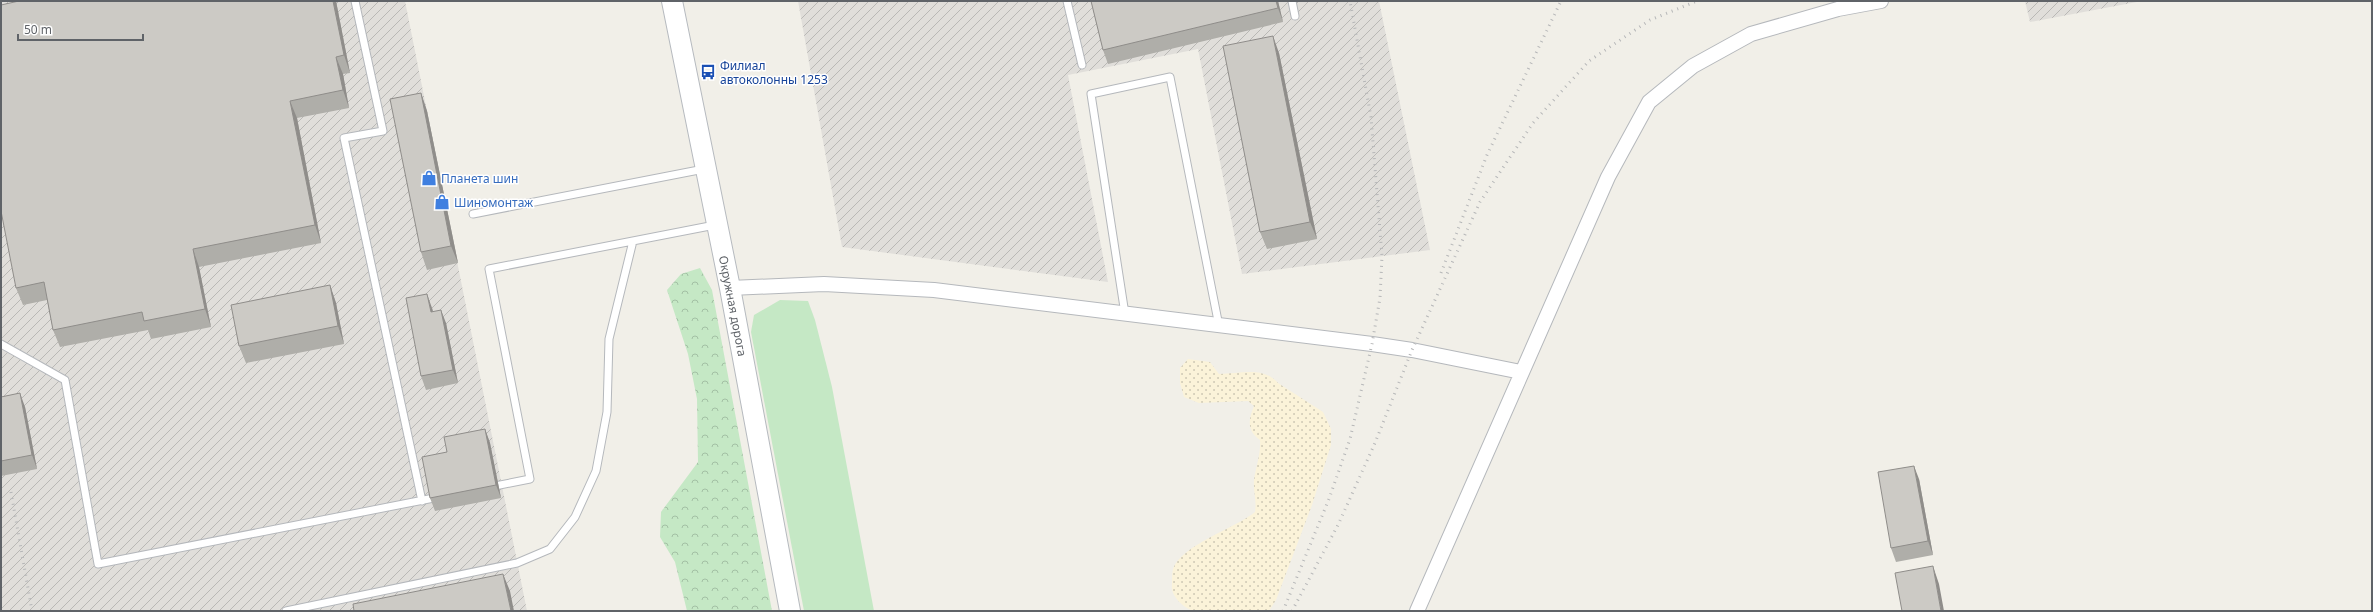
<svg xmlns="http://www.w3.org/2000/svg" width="2373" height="612" font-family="'Noto Sans',sans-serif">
  <defs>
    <pattern id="industrial-furrows" width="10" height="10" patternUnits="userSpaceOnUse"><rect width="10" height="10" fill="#e0deda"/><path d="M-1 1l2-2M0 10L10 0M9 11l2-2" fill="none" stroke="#b9b8b5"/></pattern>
    <pattern id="forest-crowns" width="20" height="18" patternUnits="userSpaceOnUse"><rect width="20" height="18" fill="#c5e8c5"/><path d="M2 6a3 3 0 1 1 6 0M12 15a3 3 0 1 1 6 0" fill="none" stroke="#a3c0a4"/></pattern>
    <pattern id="sand-dots" width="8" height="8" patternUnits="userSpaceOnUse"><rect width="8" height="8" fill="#fbf3d9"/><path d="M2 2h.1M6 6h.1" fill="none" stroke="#cec8b4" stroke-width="1.8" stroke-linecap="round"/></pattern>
  </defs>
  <rect width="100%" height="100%" fill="#f1efe8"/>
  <!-- industrial -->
  <path fill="url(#industrial-furrows)" d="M 1,1 L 405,1 L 527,611 L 1,611 Z
    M 798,1 L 1379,1 L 1430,250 L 1242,274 L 1198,49 L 1068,75 L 1108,282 L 842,247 Z
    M 2025,1 L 2142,1 L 2030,22 Z"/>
  <!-- grass -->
  <path fill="#c5e8c5" d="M 780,300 L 808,301 L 815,320 L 832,387 L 874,611 L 804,611 L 751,332 L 754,315 Z"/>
  <!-- forest -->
  <path fill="url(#forest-crowns)" d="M 700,268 L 712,290 L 772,611 L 687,611 L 675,562 L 660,537 L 661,512 L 698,462 L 697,399 L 688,354 L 667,290 L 681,274 Z"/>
  <!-- sand -->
  <path fill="url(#sand-dots)" d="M 1188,359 L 1210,362 L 1219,374 C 1240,374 1263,366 1278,383 L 1323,412 L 1331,429 L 1331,445 L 1312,505 L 1276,600 L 1269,611 L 1193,611 C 1183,607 1170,596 1172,584 C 1172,579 1172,573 1173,569 C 1181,545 1236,528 1255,512 C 1257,501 1253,491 1254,480 C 1256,466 1261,454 1260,440 C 1247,431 1248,420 1254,406 L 1248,401 L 1199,403 L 1184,397 L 1180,383 L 1180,368 Z"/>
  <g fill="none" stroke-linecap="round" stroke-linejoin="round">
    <defs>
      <path id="service" d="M 355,1 L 383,131 L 344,138 L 422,501
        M 1067,1 L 1082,65
        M 1292,1 L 1295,16
        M 473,214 L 704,169
        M 1125,314 L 1091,94 L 1170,77 L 1219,326
        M 1,344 L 65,380 L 98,564 L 439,497
        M 490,487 L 530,479 L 489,269 L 715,225
        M 286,611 L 517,563 L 550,549 L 575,517 L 596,471 L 607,412 L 609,339 L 633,241"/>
      <path id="minor" d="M 730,288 L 824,284 L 934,290 L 1372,344 L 1412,350 L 1521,372
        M 1417,611 L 1608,177 L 1649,102 L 1693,66 L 1751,34 L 1838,9 L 1881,1"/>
      <path id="secondary" d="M 672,1 L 730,288 L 790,611"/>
    </defs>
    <!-- service casing -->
    <use href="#service" stroke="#b5b8bc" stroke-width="9"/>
    <!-- minor casing -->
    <use href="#minor" stroke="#b5b8bc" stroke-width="16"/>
    <!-- secondary casing -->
    <use href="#secondary" stroke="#b6babf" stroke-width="22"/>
    <!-- service -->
    <use href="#service" stroke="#fff" stroke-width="7"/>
    <!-- minor -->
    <use href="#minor" stroke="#fff" stroke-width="14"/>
    <!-- secondary -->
    <use href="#secondary" stroke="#fff" stroke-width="20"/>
    <!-- rail -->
    <path stroke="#b6b7b8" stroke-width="3" stroke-dasharray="1 5" stroke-linecap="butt" d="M 1441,273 L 1487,155 L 1561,1
      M 11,492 L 32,611
      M 1283,611 L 1329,499 L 1350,439 L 1372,344 L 1380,298 L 1382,256 L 1371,117 L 1350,1
      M 1292,611 L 1338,525 L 1375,443 L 1412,350 L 1480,202 L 1533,123 L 1589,61 L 1650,20 L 1697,1"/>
  </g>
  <!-- wall -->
  <path fill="#afaea9" d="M 336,1 L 350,73 L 343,74 L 349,108 L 297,118 L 321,243 L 199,267 L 211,327 L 151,339 L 148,330 L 60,347 L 53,330 L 47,300 L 23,305 L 16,288 Z
    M 1091,1 L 1278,1 L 1283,22 L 1108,64 L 1103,50 Z
    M 1279,53 L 1317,239 L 1267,249 L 1260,232 Z
    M 421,93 L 427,111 L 458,263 L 427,270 L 421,252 Z
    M 330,285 L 336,303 L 344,344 L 246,363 L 239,346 Z
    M 432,308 L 433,311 L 446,323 L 458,383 L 426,390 L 421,376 Z
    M 1,397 L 25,407 L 37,469 L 1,476 Z
    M 485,429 L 490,443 L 501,498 L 435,511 L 430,498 L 447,452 Z
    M 1919,479 L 1933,555 L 1896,562 L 1891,548 Z"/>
  <!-- shaded-wall -->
  <path fill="#8f8d8a" d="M 333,1 L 336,1 L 350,73 L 344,55 Z
    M 1276,1 L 1278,1 L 1283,22 L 1278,8 Z
    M 1273,36 L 1279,53 L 1317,239 L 1310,222 Z
    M 336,57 L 343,74 L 349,108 L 343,90 Z
    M 421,93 L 427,111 L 458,263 L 451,246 Z
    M 290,101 L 297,118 L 321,243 L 315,225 Z
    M 193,249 L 199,267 L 211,327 L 205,309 Z
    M 330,285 L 336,303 L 344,344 L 338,326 Z
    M 427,294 L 432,308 L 436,325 L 431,312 Z
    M 441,310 L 446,323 L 458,383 L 453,370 Z
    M 20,393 L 25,407 L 37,469 L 32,455 Z
    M 485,429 L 490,443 L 501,498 L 496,485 Z
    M 1914,466 L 1919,479 L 1933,555 L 1928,541 Z
    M 1933,566 L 1939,584 L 1944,611 L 1941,611 Z
    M 503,574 L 510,591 L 514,611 L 511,611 Z"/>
  <!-- building -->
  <path fill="#cccac5" stroke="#8f8d8a" d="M 19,1 L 333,1 L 344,55 L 336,57 L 343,90 L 290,101 L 315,225 L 193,249 L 205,309 L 144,321 L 142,312 L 53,330 L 44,282 L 16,288 L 1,211 L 1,5 Z
    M 1091,1 L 1276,1 L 1278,8 L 1103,50 Z
    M 1273,36 L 1310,222 L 1260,232 L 1223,46 Z
    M 421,93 L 451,246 L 421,252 L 390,99 Z
    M 330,285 L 338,326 L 239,346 L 231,305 Z
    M 427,294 L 431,312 L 441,310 L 453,370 L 421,376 L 406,298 Z
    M 20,393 L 32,455 L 1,461 L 1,397 Z
    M 485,429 L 496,485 L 430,498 L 422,457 L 447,452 L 444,437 Z
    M 1914,466 L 1928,541 L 1891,548 L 1878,472 Z
    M 1933,566 L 1941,611 L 1902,611 L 1895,573 Z
    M 503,574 L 511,611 L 354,611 L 353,604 Z"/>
  <!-- icons -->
  <defs>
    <symbol id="bus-bare" viewBox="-9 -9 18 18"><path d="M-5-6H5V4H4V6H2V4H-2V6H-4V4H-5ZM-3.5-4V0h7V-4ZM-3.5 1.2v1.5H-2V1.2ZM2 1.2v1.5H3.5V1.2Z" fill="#1a4fb4" stroke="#fff" stroke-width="2.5" paint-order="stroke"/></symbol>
    <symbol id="shop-bare" viewBox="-9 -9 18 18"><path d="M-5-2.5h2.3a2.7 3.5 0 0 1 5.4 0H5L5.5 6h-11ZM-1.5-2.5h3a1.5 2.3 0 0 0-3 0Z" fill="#3f7fe0" stroke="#fff" stroke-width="2.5" paint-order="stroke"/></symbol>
  </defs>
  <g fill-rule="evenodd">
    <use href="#bus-bare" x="697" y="61" width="22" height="22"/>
    <use href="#shop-bare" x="418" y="167" width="22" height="22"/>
    <use href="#shop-bare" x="431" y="191" width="22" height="22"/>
  </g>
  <g text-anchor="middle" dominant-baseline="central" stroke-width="3" stroke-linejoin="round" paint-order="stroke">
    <!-- transit labels -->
    <g font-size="12" fill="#164399" stroke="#fff" text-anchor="start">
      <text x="720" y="65">Филиал<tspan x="720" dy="14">автоколонны 1253</tspan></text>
    </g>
    <!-- shop labels -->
    <g font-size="12" fill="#366cbe" stroke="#fff" text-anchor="start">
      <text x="441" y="178">Планета шин</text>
      <text x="454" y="202">Шиномонтаж</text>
    </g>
    <!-- street labels -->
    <g font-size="12" fill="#5f6368" stroke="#fff">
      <text transform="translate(733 306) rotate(79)">Окружная дорога</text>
    </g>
  </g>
  <!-- border -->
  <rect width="2373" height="612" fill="none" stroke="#5f6368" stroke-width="4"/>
  <!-- scale -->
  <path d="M18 34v6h125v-6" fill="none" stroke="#5f6368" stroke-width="2"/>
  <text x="24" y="34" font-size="12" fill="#5f6368" stroke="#ffffff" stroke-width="3" paint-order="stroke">50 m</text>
</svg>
